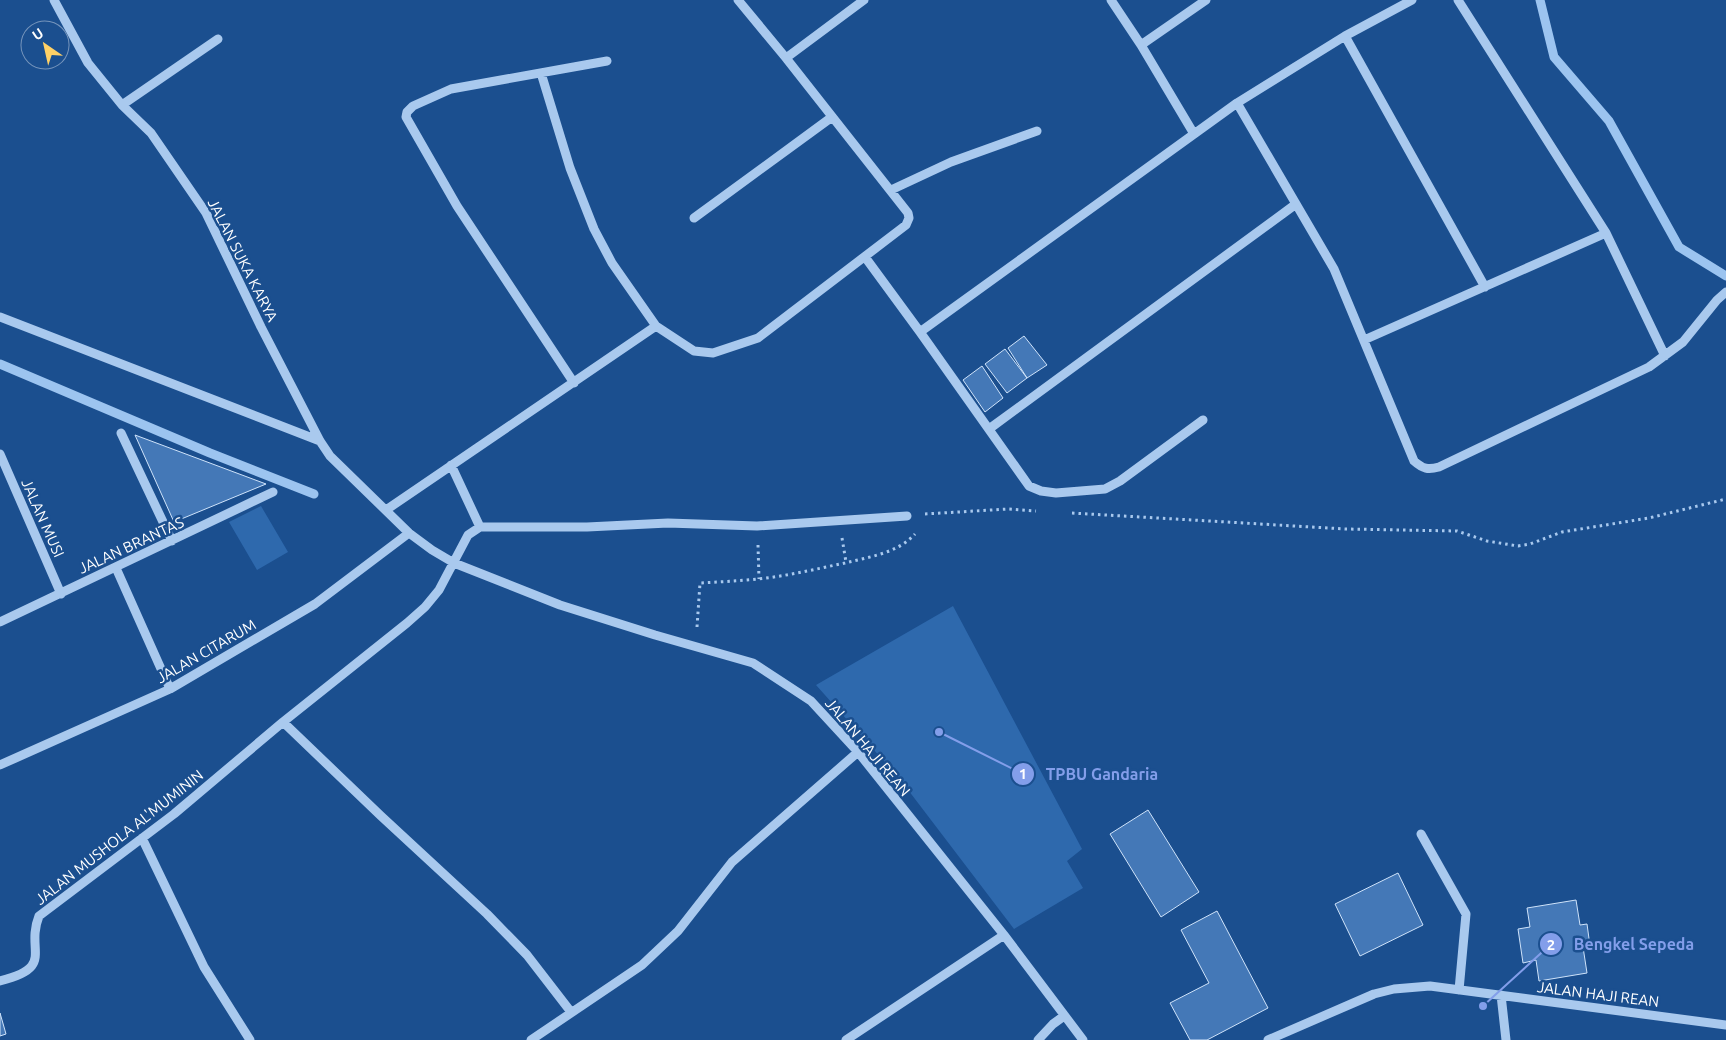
<svg xmlns="http://www.w3.org/2000/svg" width="1726" height="1040" font-family="Ubuntu,sans-serif">
  <rect width="100%" height="100%" fill="#1b4f8f"/>
  <!-- green -->
  <path fill="#2e69ad" d="M 261,506 L 288,552 L 257,570 L 229,522 Z
    M 953,606 L 1082,849 L 1067,861 L 1083,888 L 1014,929 L 899,778 L 816,685 Z"/>
  <g fill="none" stroke-linecap="round" stroke-linejoin="round">
    <!-- stream -->
    <path stroke="#9cc4f0" stroke-width="9" d="M 1540,0 L 1554,57 L 1609,121 L 1679,247 L 1726,276
      M 0,364 L 210,453 L 314,494"/>
  </g>
  <!-- building -->
  <path fill="#4478b7" stroke="#cfe3fa" d="M 1024,336 L 1047,365 L 1027,378 L 1008,348 Z
    M 1005,349 L 1027,378 L 1007,393 L 985,364 Z
    M 982,366 L 1003,398 L 985,412 L 963,380 Z
    M 135,435 L 266,484 L 174,522 Z
    M 1148,810 L 1199,892 L 1161,917 L 1110,834 Z
    M 1398,873 L 1423,925 L 1360,956 L 1335,904 Z
    M 1576,900 L 1580,925 L 1587,924 L 1590,946 L 1583,947 L 1587,973 L 1539,981 L 1536,960 L 1523,963 L 1518,929 L 1530,927 L 1527,908 Z
    M 1217,911 L 1268,1008 L 1207,1040 L 1190,1040 L 1170,1003 L 1209,983 L 1181,930 Z
    M 0,1013 L 6,1034 L 0,1036 Z"/>
  <g fill="none" stroke-linecap="round" stroke-linejoin="round">
    <!-- path -->
    <path stroke="#a9c9ee" stroke-width="3" stroke-dasharray="2.5 4" stroke-linecap="butt" d="M 1072,513 L 1346,529 L 1457,531 L 1487,541 L 1518,546 L 1530,544 L 1562,532 L 1649,518 L 1726,499
      M 925,514 L 1008,509 L 1036,511
      M 842,538 L 846,562
      M 758,545 L 759,579
      M 697,627 L 700,583 C 719,582 738,581 758,579 C 787,576 816,569 845,563 C 869,557 898,553 915,534"/>
    <!-- minor -->
    <path stroke="#a9c9ee" stroke-width="9" d="M 54,0 L 88,63 L 122,105 L 151,133 L 206,213 L 261,327 L 320,441 L 330,456 L 409,533 L 432,550 L 454,563 L 560,605 L 655,635 L 753,663 L 811,701 L 858,752 L 1004,935 L 1083,1040
      M 1111,0 L 1141,45 L 1194,134
      M 1458,0 L 1606,233 L 1665,356
      M 1345,36 L 1485,287
      M 1141,45 L 1206,0
      M 786,58 L 864,0
      M 541,73 L 570,168 L 594,229 L 612,263 L 656,326 L 694,351 L 713,353 L 758,338 L 906,225 L 909,218 L 908,213 L 786,58 L 738,0
      M 1237,103 L 1334,269 L 1414,461 C 1423,469 1428,470 1439,467 L 1649,367 L 1683,342 L 1717,300 L 1726,292
      M 122,105 L 218,39
      M 891,190 L 951,162 L 1037,131
      M 694,218 L 832,117
      M 865,257 L 920,332 L 1029,486 L 1041,491 L 1056,493 L 1105,489 L 1120,481 L 1203,420
      M 0,317 L 320,441
      M 920,332 L 1237,103 L 1345,36 L 1412,0
      M 1364,340 L 1606,233
      M 574,383 L 457,206 L 406,117 L 407,112 L 413,106 L 451,89 L 607,61
      M 989,429 L 1296,204
      M 121,433 L 172,541
      M 0,454 L 61,594
      M 451,465 L 480,527
      M 386,510 L 656,326
      M 116,568 L 170,689
      M 0,622 L 273,492
      M 283,722 L 381,816 L 487,914 L 527,955 L 571,1012
      M 0,765 L 170,689 L 315,604 L 409,533
      M 1421,834 L 1466,914 L 1459,990
      M 142,838 L 204,967 L 250,1040
      M 0,981 C 56,967 25,951 39,916 L 174,814 L 283,722 L 407,623 L 425,607 L 439,590 L 468,535 L 480,527 L 587,527 L 668,523 L 757,526 L 907,516
      M 1501,995 L 1506,1040
      M 531,1040 L 642,965 L 678,931 L 732,862 L 858,752
      M 846,1040 L 1004,935
      M 1038,1040 L 1053,1024 L 1064,1016
      M 1268,1040 L 1374,994 L 1394,989 L 1430,986 L 1726,1025"/>
  </g>
  <g text-anchor="middle" dominant-baseline="central" stroke-width="5" stroke-linejoin="round" paint-order="stroke">
    <!-- street labels -->
    <g font-size="15" fill="#fff" stroke="#1b4f8f">
      <text transform="translate(243 260) rotate(63)">JALAN SUKA KARYA</text>
      <text transform="translate(43 518) rotate(66)">JALAN MUSI</text>
      <text transform="translate(131 545) rotate(-25)">JALAN BRANTAS</text>
      <text transform="translate(206 651) rotate(-30)">JALAN CITARUM</text>
      <text transform="translate(868 747) rotate(50)">JALAN HAJI REAN</text>
      <text transform="translate(119 837) rotate(-38)">JALAN MUSHOLA AL'MUMININ</text>
      <text transform="translate(1598 994) rotate(7)">JALAN HAJI REAN</text>
    </g>
  </g>
  <!-- callouts -->
  <path fill="none" stroke="#839eea" stroke-width="2" d="M939 732L1023 774M1483 1006L1551 944"/>
  <g fill="#839eea" stroke="#1b4f8f" stroke-width="2">
    <circle cx="939" cy="732" r="5"/>
    <circle cx="1483" cy="1006" r="5"/>
    <circle cx="1023" cy="774" r="12"/>
    <circle cx="1551" cy="944" r="12"/>
  </g>
  <g font-size="15" text-anchor="middle" font-weight="bold" fill="#fff">
    <text x="1023" y="779">1</text>
    <text x="1551" y="950">2</text>
  </g>
  <g font-size="16" text-anchor="middle" font-weight="bold" fill="#839eea" stroke="#1b4f8f" stroke-width="5" stroke-linejoin="round" paint-order="stroke">
    <text x="1102" y="780">TPBU Gandaria</text>
    <text x="1634" y="950">Bengkel Sepeda</text>
  </g>
  <!-- north arrow -->
  <g transform="translate(45 45) rotate(326)"><circle r="24" fill="#1b4f8f" stroke="#7695bc"/>
  <path d="M0-4L9 19L0 12L-9 19Z" fill="#ffd166"/>
  <text y="-8" font-size="14" font-weight="bold" text-anchor="middle" fill="#ffffff">U</text>
  </g>
</svg>
